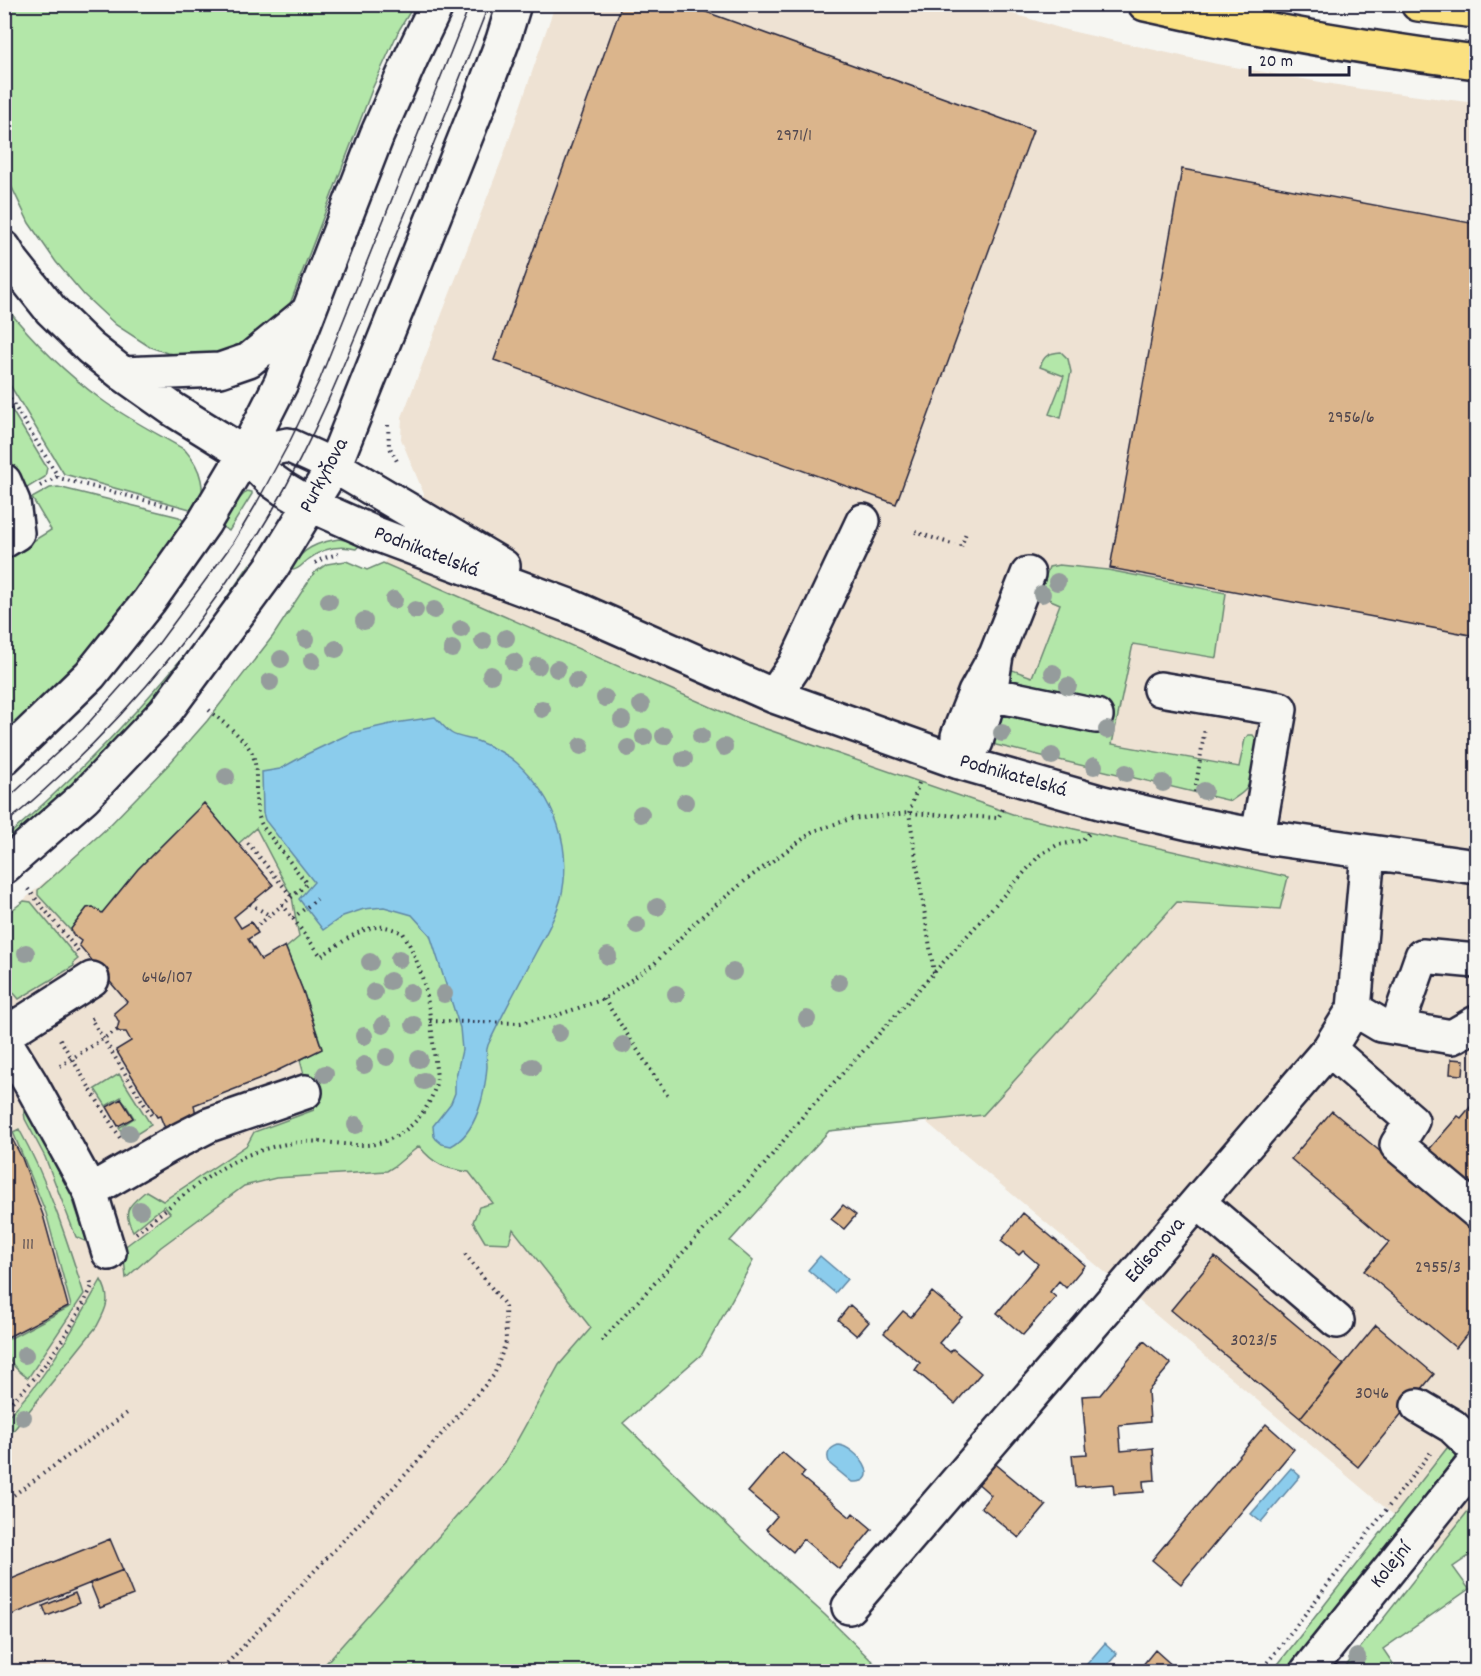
<svg xmlns="http://www.w3.org/2000/svg" width="1481" height="1676" font-family="Dekko,sans-serif">
  <rect width="100%" height="100%" fill="#f6f6f2"/>
  <filter id="ink" filterUnits="userSpaceOnUse"><feTurbulence type="fractalNoise" baseFrequency=".0167" numOctaves="2"/><feDisplacementMap in="SourceGraphic" scale="12" xChannelSelector="R" yChannelSelector="G"/><feConvolveMatrix kernelMatrix="1 2 1 2 8 2 1 2 1" color-interpolation-filters="sRGB"/></filter>
  <g filter="url(#ink)">
    <!-- built -->
    <path fill="#eee2d3" d="M 555,5 L 984,5 L 1066,30 L 1217,64 L 1361,89 L 1476,103 L 1476,1520 L 1446,1559 L 849,1057 L 638,1275 L 559,1365 L 505,1462 L 319,1671 L 5,1672 L 5,916 L 107,828 L 170,763 L 207,721 L 273,636 L 314,573 L 327,564 L 346,561 L 367,570 L 384,563 L 424,494 L 401,439 L 402,417 L 504,154 Z"/>
    <!-- green -->
    <path fill="#b3e7a9" stroke="#6a8472" stroke-width="1.5" d="M 4,5 L 414,5 L 399,30 L 373,87 L 290,304 L 271,327 L 253,341 L 226,353 L 189,356 L 167,353 L 150,347 L 116,325 L 84,295 L 56,262 L 29,223 L 5,173 Z
      M 5,306 C 33,341 65,373 102,400 C 128,419 158,434 185,450 C 202,469 206,489 199,514 L 190,509 L 64,474 L 5,377 Z
      M 1061,352 L 1068,359 L 1071,372 L 1061,418 L 1049,414 L 1064,376 L 1040,367 C 1044,355 1049,353 1061,352 Z
      M 5,399 L 47,468 L 45,477 L 27,488 L 5,452 Z
      M 58,487 L 179,517 L 191,527 L 116,630 L 5,745 L 4,559 L 51,530 L 32,498 L 50,488 Z
      M 247,491 L 252,492 L 252,494 L 229,531 L 219,525 L 231,507 Z
      M 339,539 L 362,543 L 356,549 C 339,545 323,548 309,559 C 303,563 300,569 293,570 L 290,568 C 302,549 317,542 339,539 Z
      M 346,561 L 367,570 L 383,563 L 743,721 L 1021,817 L 1288,877 L 1280,909 L 1177,902 L 983,1115 L 829,1131 L 730,1241 L 753,1261 L 702,1354 L 623,1423 L 751,1548 L 825,1615 L 883,1672 L 319,1671 L 505,1462 L 559,1365 L 591,1328 L 513,1229 L 509,1243 L 485,1242 L 473,1222 L 479,1207 L 493,1203 L 469,1172 C 446,1169 434,1165 419,1146 L 395,1166 L 387,1171 L 276,1178 L 244,1186 L 161,1247 L 126,1278 L 123,1248 L 170,1213 L 164,1206 L 133,1231 C 121,1209 130,1205 146,1191 L 163,1201 L 247,1145 L 254,1132 L 314,1110 L 300,1060 L 322,1048 L 303,991 L 286,948 L 299,937 L 292,897 L 256,828 L 238,844 L 204,803 L 138,869 L 102,913 L 93,907 L 87,908 L 73,926 L 72,932 L 38,895 L 38,890 L 107,828 L 170,763 L 207,721 L 273,636 L 314,573 L 327,564 Z
      M 250,564 L 260,571 L 140,727 L 5,854 L 5,838 C 73,780 135,716 192,646 C 213,620 231,591 250,564 Z
      M 1059,565 L 1108,570 L 1226,593 L 1217,658 L 1133,644 L 1112,744 L 1239,767 L 1245,739 L 1248,735 L 1253,735 C 1262,743 1254,779 1246,789 C 1242,794 1236,797 1231,801 L 996,745 L 992,741 L 1001,714 L 1007,712 L 1011,684 L 1010,669 L 1032,677 L 1060,604 L 1039,595 L 1049,567 Z
      M 24,901 L 31,902 L 78,959 L 73,963 L 74,966 L 19,999 L 5,983 L 4,916 Z
      M 119,1074 L 151,1125 L 127,1140 L 119,1128 L 134,1118 L 121,1097 L 106,1106 L 95,1089 Z
      M 22,1099 L 55,1157 L 71,1194 L 87,1242 L 76,1237 L 45,1157 L 25,1119 Z
      M 19,1129 C 48,1181 66,1237 84,1294 L 28,1378 C 15,1369 4,1358 5,1341 L 71,1306 L 46,1213 L 13,1132 Z
      M 101,1280 C 112,1299 106,1309 97,1326 L 5,1441 L 5,1419 C 46,1380 73,1329 101,1280 Z
      M 1476,1411 L 1476,1431 L 1287,1671 L 1272,1672 Z
      M 1476,1501 L 1476,1551 L 1453,1567 L 1469,1589 L 1383,1649 L 1398,1671 L 1342,1671 Z"/>
    <!-- water -->
    <path fill="#8bccec" stroke="#6188a5" stroke-width="1.5" d="M 435,717 C 440,722 445,729 451,733 C 458,738 469,738 477,741 C 490,746 507,754 517,763 C 555,798 573,847 561,898 C 556,917 545,935 536,952 C 520,982 503,1013 488,1045 C 485,1053 487,1058 487,1067 C 485,1093 477,1133 451,1146 L 442,1144 L 436,1139 L 434,1136 L 433,1126 L 451,1103 L 455,1093 L 455,1081 L 462,1050 L 460,1028 L 430,935 L 412,915 L 384,907 L 364,909 L 343,916 L 323,930 L 299,899 L 314,882 L 265,820 L 263,813 L 262,772 L 280,769 L 307,754 L 351,733 L 395,723 Z
      M 820,1256 L 847,1279 L 835,1293 L 808,1270 Z
      M 838,1445 C 856,1446 885,1484 852,1482 L 830,1464 C 825,1455 829,1448 838,1445 Z
      M 1291,1468 L 1300,1476 L 1261,1522 L 1251,1514 Z
      M 1105,1643 L 1117,1654 L 1102,1671 L 1081,1671 Z"/>
    <!-- building -->
    <path fill="#dbb58c" stroke="#22223b" stroke-width="1.5" d="M 622,4 L 684,4 L 1033,130 L 896,504 L 494,360 Z
      M 1182,169 L 1476,224 L 1476,636 L 1110,568 Z
      M 204,803 L 273,885 L 234,917 L 241,928 L 251,922 L 255,928 L 258,933 L 248,939 L 261,960 L 285,946 L 303,991 L 322,1049 L 258,1080 L 194,1105 L 196,1115 L 169,1129 L 164,1126 L 160,1116 L 157,1117 L 116,1050 L 131,1041 L 126,1032 L 120,1032 L 117,1030 L 119,1022 L 114,1013 L 127,1002 L 79,945 L 81,941 L 73,935 L 71,929 L 87,908 L 93,907 L 102,913 L 138,869 Z
      M 1451,1059 L 1464,1060 L 1463,1075 L 1450,1074 Z
      M 121,1099 L 133,1118 L 118,1126 L 107,1107 Z
      M 1476,1100 L 1476,1191 L 1426,1153 L 1458,1116 L 1461,1118 Z
      M 1332,1111 L 1476,1232 L 1476,1323 L 1456,1348 L 1364,1271 L 1389,1242 L 1291,1159 Z
      M 4,1123 L 22,1158 L 43,1215 L 68,1306 L 4,1339 Z
      M 843,1205 L 856,1215 L 844,1229 L 831,1219 Z
      M 1023,1213 L 1085,1265 L 1066,1288 L 1059,1281 L 1050,1292 L 1056,1297 L 1023,1335 L 997,1313 L 1038,1264 L 1023,1251 L 1019,1255 L 1001,1241 Z
      M 1215,1257 L 1344,1365 L 1300,1418 L 1171,1310 Z
      M 932,1292 L 962,1317 L 939,1343 L 950,1352 L 953,1349 L 981,1373 L 955,1404 L 915,1370 L 920,1363 L 884,1333 L 903,1311 L 911,1317 Z
      M 850,1305 L 869,1322 L 857,1336 L 838,1320 Z
      M 1376,1325 L 1434,1374 L 1358,1467 L 1300,1418 Z
      M 1144,1341 L 1171,1364 L 1148,1391 L 1150,1422 L 1119,1425 L 1121,1451 L 1153,1448 L 1155,1480 L 1143,1481 L 1144,1492 L 1114,1494 L 1113,1484 L 1075,1487 L 1072,1455 L 1087,1454 L 1082,1396 L 1100,1395 Z
      M 1266,1424 L 1294,1449 L 1181,1584 L 1152,1560 Z
      M 782,1452 L 805,1472 L 801,1477 L 850,1517 L 853,1513 L 872,1529 L 839,1569 L 803,1539 L 793,1552 L 766,1529 L 777,1516 L 748,1492 Z
      M 992,1461 L 1046,1506 L 1019,1538 L 981,1507 L 991,1495 L 975,1481 Z
      M 110,1539 L 123,1570 L 4,1618 L 4,1582 Z
      M 123,1570 L 133,1595 L 100,1608 L 90,1583 Z
      M 75,1593 L 79,1603 L 47,1616 L 43,1606 Z
      M 1155,1650 L 1174,1667 L 1170,1672 L 1137,1672 Z"/>
    <g fill="none" stroke-linecap="round" stroke-linejoin="round">
      <defs>
        <path id="minor" d="M 4,248 L 12,261 L 51,310 L 90,348 L 123,374 L 174,410 L 245,454 L 270,479 L 284,489 L 311,505 L 376,534 L 572,607 L 774,696 L 959,762 L 1103,803 L 1189,823 L 1258,836 L 1476,867
          M 123,374 L 220,370 L 249,360 L 308,312
          M 245,454 L 288,445 L 334,466 L 503,566
          M 4,481 L 13,502 L 17,533 L 4,541
          M 996,655 L 975,693 L 958,736 L 959,762 L 976,742 L 990,694 L 996,655 L 1028,574
          M 1160,689 L 1280,709 L 1258,836
          M 990,694 L 1096,716
          M 774,696 L 795,665 L 863,521
          M 4,758 L 90,675 L 149,601 L 204,523 L 245,454 L 281,383 L 377,135 L 412,56 L 437,4
          M 4,867 L 84,797 L 165,712 L 272,567 L 334,466 L 478,106 L 503,40 L 514,4
          M 1354,1009 L 1381,1025 L 1452,1037 L 1476,1023
          M 1397,1027 L 1422,956 L 1476,961
          M 4,1035 L 92,979
          M 4,1040 L 31,1084 L 90,1191 L 170,1145 L 209,1125 L 305,1092
          M 1329,1049 L 1412,1121 L 1397,1145 L 1476,1211
          M 90,1191 L 109,1253
          M 1198,1202 L 1337,1321
          M 1418,1406 L 1452,1426 L 1476,1449
          M 849,1607 L 1329,1049 L 1354,1009 L 1368,853
          M 1307,1672 L 1476,1461"/>
        <path id="highway" d="M 1145,4 C 1255,29 1365,48 1476,62
          M 1418,4 L 1476,11"/>
      </defs>
      <!-- minor casing -->
      <use href="#minor" stroke="#22223b" stroke-width="38"/>
      <!-- highway casing -->
      <use href="#highway" stroke="#22223b" stroke-width="38"/>
      <!-- path -->
      <path stroke="#22223b" stroke-width="4" stroke-dasharray="1.5 4.5" stroke-linecap="butt" d="M 4,389 L 59,478 L 175,508
        M 388,425 L 389,446 L 398,463
        M 40,486 L 58,476
        M 915,532 L 955,545
        M 961,547 L 967,530
        M 315,563 L 324,558 L 338,554
        M 209,710 C 223,723 243,736 252,753 C 261,773 250,803 263,827 L 307,884 L 255,928
        M 919,783 L 909,813 L 934,973
        M 1195,792 L 1205,728
        M 248,843 L 292,897
        M 28,889 L 78,951
        M 250,904 L 269,915
        M 293,918 L 317,899
        M 604,999 L 669,1098
        M 93,1018 L 91,1019 L 153,1118
        M 430,1021 L 520,1023 L 555,1016 L 604,999 L 655,963 L 700,918 L 750,877 L 814,831 L 850,819 L 909,813 L 998,818 L 1003,809
        M 60,1039 L 120,1138
        M 60,1066 L 117,1030
        M 136,1233 C 170,1207 205,1174 245,1156 C 263,1149 283,1143 303,1142 C 324,1140 346,1146 367,1145 C 403,1142 433,1111 437,1077 C 430,1024 431,980 403,933 C 398,931 391,928 385,927 C 363,924 339,945 321,956 L 282,904
        M 601,1341 L 764,1165 L 807,1111 L 857,1058 L 1040,855 L 1057,845 L 1081,841 L 1090,833
        M 4,1389 L 11,1402
        M 1471,1401 L 1476,1395
        M 4,1410 C 15,1398 27,1387 37,1375 C 58,1348 78,1317 92,1286 L 90,1280
        M 4,1502 L 130,1411
        M 219,1672 L 406,1474 L 494,1375 L 506,1342 L 505,1305 L 465,1254
        M 1260,1672 L 1431,1452
        M 1475,1672 L 1476,1671"/>
      <!-- minor -->
      <use href="#minor" stroke="#f6f6f2" stroke-width="33"/>
      <!-- highway -->
      <use href="#highway" stroke="#fbe180" stroke-width="33"/>
      <!-- tram -->
      <path stroke="#22223b" stroke-width="1.5" d="M 4,802 L 83,729 L 156,647 L 233,543 L 255,506 L 288,445 L 320,379 L 470,4
        M 4,825 C 110,737 201,631 271,513 C 317,434 350,350 384,266 C 419,179 455,92 489,4"/>
    </g>
    <!-- trees -->
    <g fill="#959c9c">
      <circle cx="1057" cy="582" r="9"/>
      <circle cx="1042" cy="594" r="9"/>
      <circle cx="394" cy="600" r="9"/>
      <circle cx="329" cy="601" r="9"/>
      <circle cx="415" cy="610" r="9"/>
      <circle cx="434" cy="610" r="9"/>
      <circle cx="364" cy="621" r="9"/>
      <circle cx="461" cy="629" r="9"/>
      <circle cx="506" cy="638" r="9"/>
      <circle cx="306" cy="639" r="9"/>
      <circle cx="483" cy="641" r="9"/>
      <circle cx="336" cy="649" r="9"/>
      <circle cx="452" cy="649" r="9"/>
      <circle cx="281" cy="659" r="9"/>
      <circle cx="312" cy="661" r="9"/>
      <circle cx="514" cy="662" r="9"/>
      <circle cx="538" cy="666" r="9"/>
      <circle cx="557" cy="669" r="9"/>
      <circle cx="1053" cy="673" r="9"/>
      <circle cx="491" cy="675" r="9"/>
      <circle cx="576" cy="681" r="9"/>
      <circle cx="270" cy="682" r="9"/>
      <circle cx="1068" cy="686" r="9"/>
      <circle cx="605" cy="698" r="9"/>
      <circle cx="641" cy="705" r="9"/>
      <circle cx="542" cy="709" r="9"/>
      <circle cx="622" cy="720" r="9"/>
      <circle cx="1107" cy="730" r="9"/>
      <circle cx="1002" cy="733" r="9"/>
      <circle cx="664" cy="736" r="9"/>
      <circle cx="701" cy="736" r="9"/>
      <circle cx="644" cy="737" r="9"/>
      <circle cx="581" cy="746" r="9"/>
      <circle cx="724" cy="747" r="9"/>
      <circle cx="628" cy="748" r="9"/>
      <circle cx="1052" cy="756" r="9"/>
      <circle cx="684" cy="759" r="9"/>
      <circle cx="1094" cy="766" r="9"/>
      <circle cx="1126" cy="773" r="9"/>
      <circle cx="226" cy="777" r="9"/>
      <circle cx="1163" cy="783" r="9"/>
      <circle cx="1204" cy="791" r="9"/>
      <circle cx="685" cy="802" r="9"/>
      <circle cx="641" cy="814" r="9"/>
      <circle cx="657" cy="907" r="9"/>
      <circle cx="637" cy="925" r="9"/>
      <circle cx="26" cy="953" r="9"/>
      <circle cx="608" cy="956" r="9"/>
      <circle cx="399" cy="959" r="9"/>
      <circle cx="370" cy="962" r="9"/>
      <circle cx="733" cy="972" r="9"/>
      <circle cx="390" cy="981" r="9"/>
      <circle cx="839" cy="982" r="9"/>
      <circle cx="374" cy="992" r="9"/>
      <circle cx="410" cy="992" r="9"/>
      <circle cx="444" cy="994" r="9"/>
      <circle cx="676" cy="994" r="9"/>
      <circle cx="807" cy="1019" r="9"/>
      <circle cx="383" cy="1025" r="9"/>
      <circle cx="414" cy="1025" r="9"/>
      <circle cx="559" cy="1033" r="9"/>
      <circle cx="364" cy="1036" r="9"/>
      <circle cx="623" cy="1045" r="9"/>
      <circle cx="387" cy="1057" r="9"/>
      <circle cx="419" cy="1059" r="9"/>
      <circle cx="364" cy="1065" r="9"/>
      <circle cx="532" cy="1067" r="9"/>
      <circle cx="325" cy="1074" r="9"/>
      <circle cx="424" cy="1081" r="9"/>
      <circle cx="356" cy="1125" r="9"/>
      <circle cx="129" cy="1133" r="9"/>
      <circle cx="140" cy="1210" r="9"/>
      <circle cx="25" cy="1355" r="9"/>
      <circle cx="23" cy="1417" r="9"/>
      <circle cx="1357" cy="1657" r="9"/>
    </g>
  </g>
  <g text-anchor="middle" dominant-baseline="central" stroke-width="6" stroke-linejoin="round" paint-order="stroke">
    <!-- number labels -->
    <g font-size="18" fill="#50474f">
      <text x="794" y="136">2971/1</text>
      <text x="1351" y="418">2956/6</text>
      <text x="167" y="978">646/107</text>
      <text x="28" y="1245">111</text>
      <text x="1438" y="1268">2955/3</text>
      <text x="1254" y="1341">3023/5</text>
      <text x="1372" y="1394">3046</text>
    </g>
    <!-- street labels -->
    <g font-size="21" fill="#22223b" stroke="#f6f6f2">
      <text transform="translate(325 476) rotate(-62)">Purkyňova</text>
      <text transform="translate(426 553) rotate(21)">Podnikatelská</text>
      <text transform="translate(1013 777) rotate(16)">Podnikatelská</text>
      <text transform="translate(1156 1251) rotate(-49)">Edisonova</text>
      <text transform="translate(1392 1566) rotate(-51)">Kolejní</text>
    </g>
  </g>
  <!-- margin -->
  <rect width="1481" height="1676" fill="none" stroke="#f6f6f2" stroke-width="24"/>
  <rect x="12" y="12" width="1457" height="1652" fill="none" stroke="#22223b" stroke-width="2" filter="url(#ink)"/>
  <!-- scale -->
  <path d="M1250 66v9h99v-9" fill="none" stroke="#22223b" stroke-width="3"/>
  <text x="1259" y="66" font-size="18" fill="#22223b" stroke="#f6f6f2" stroke-width="4.5" paint-order="stroke">20 m</text>
</svg>
